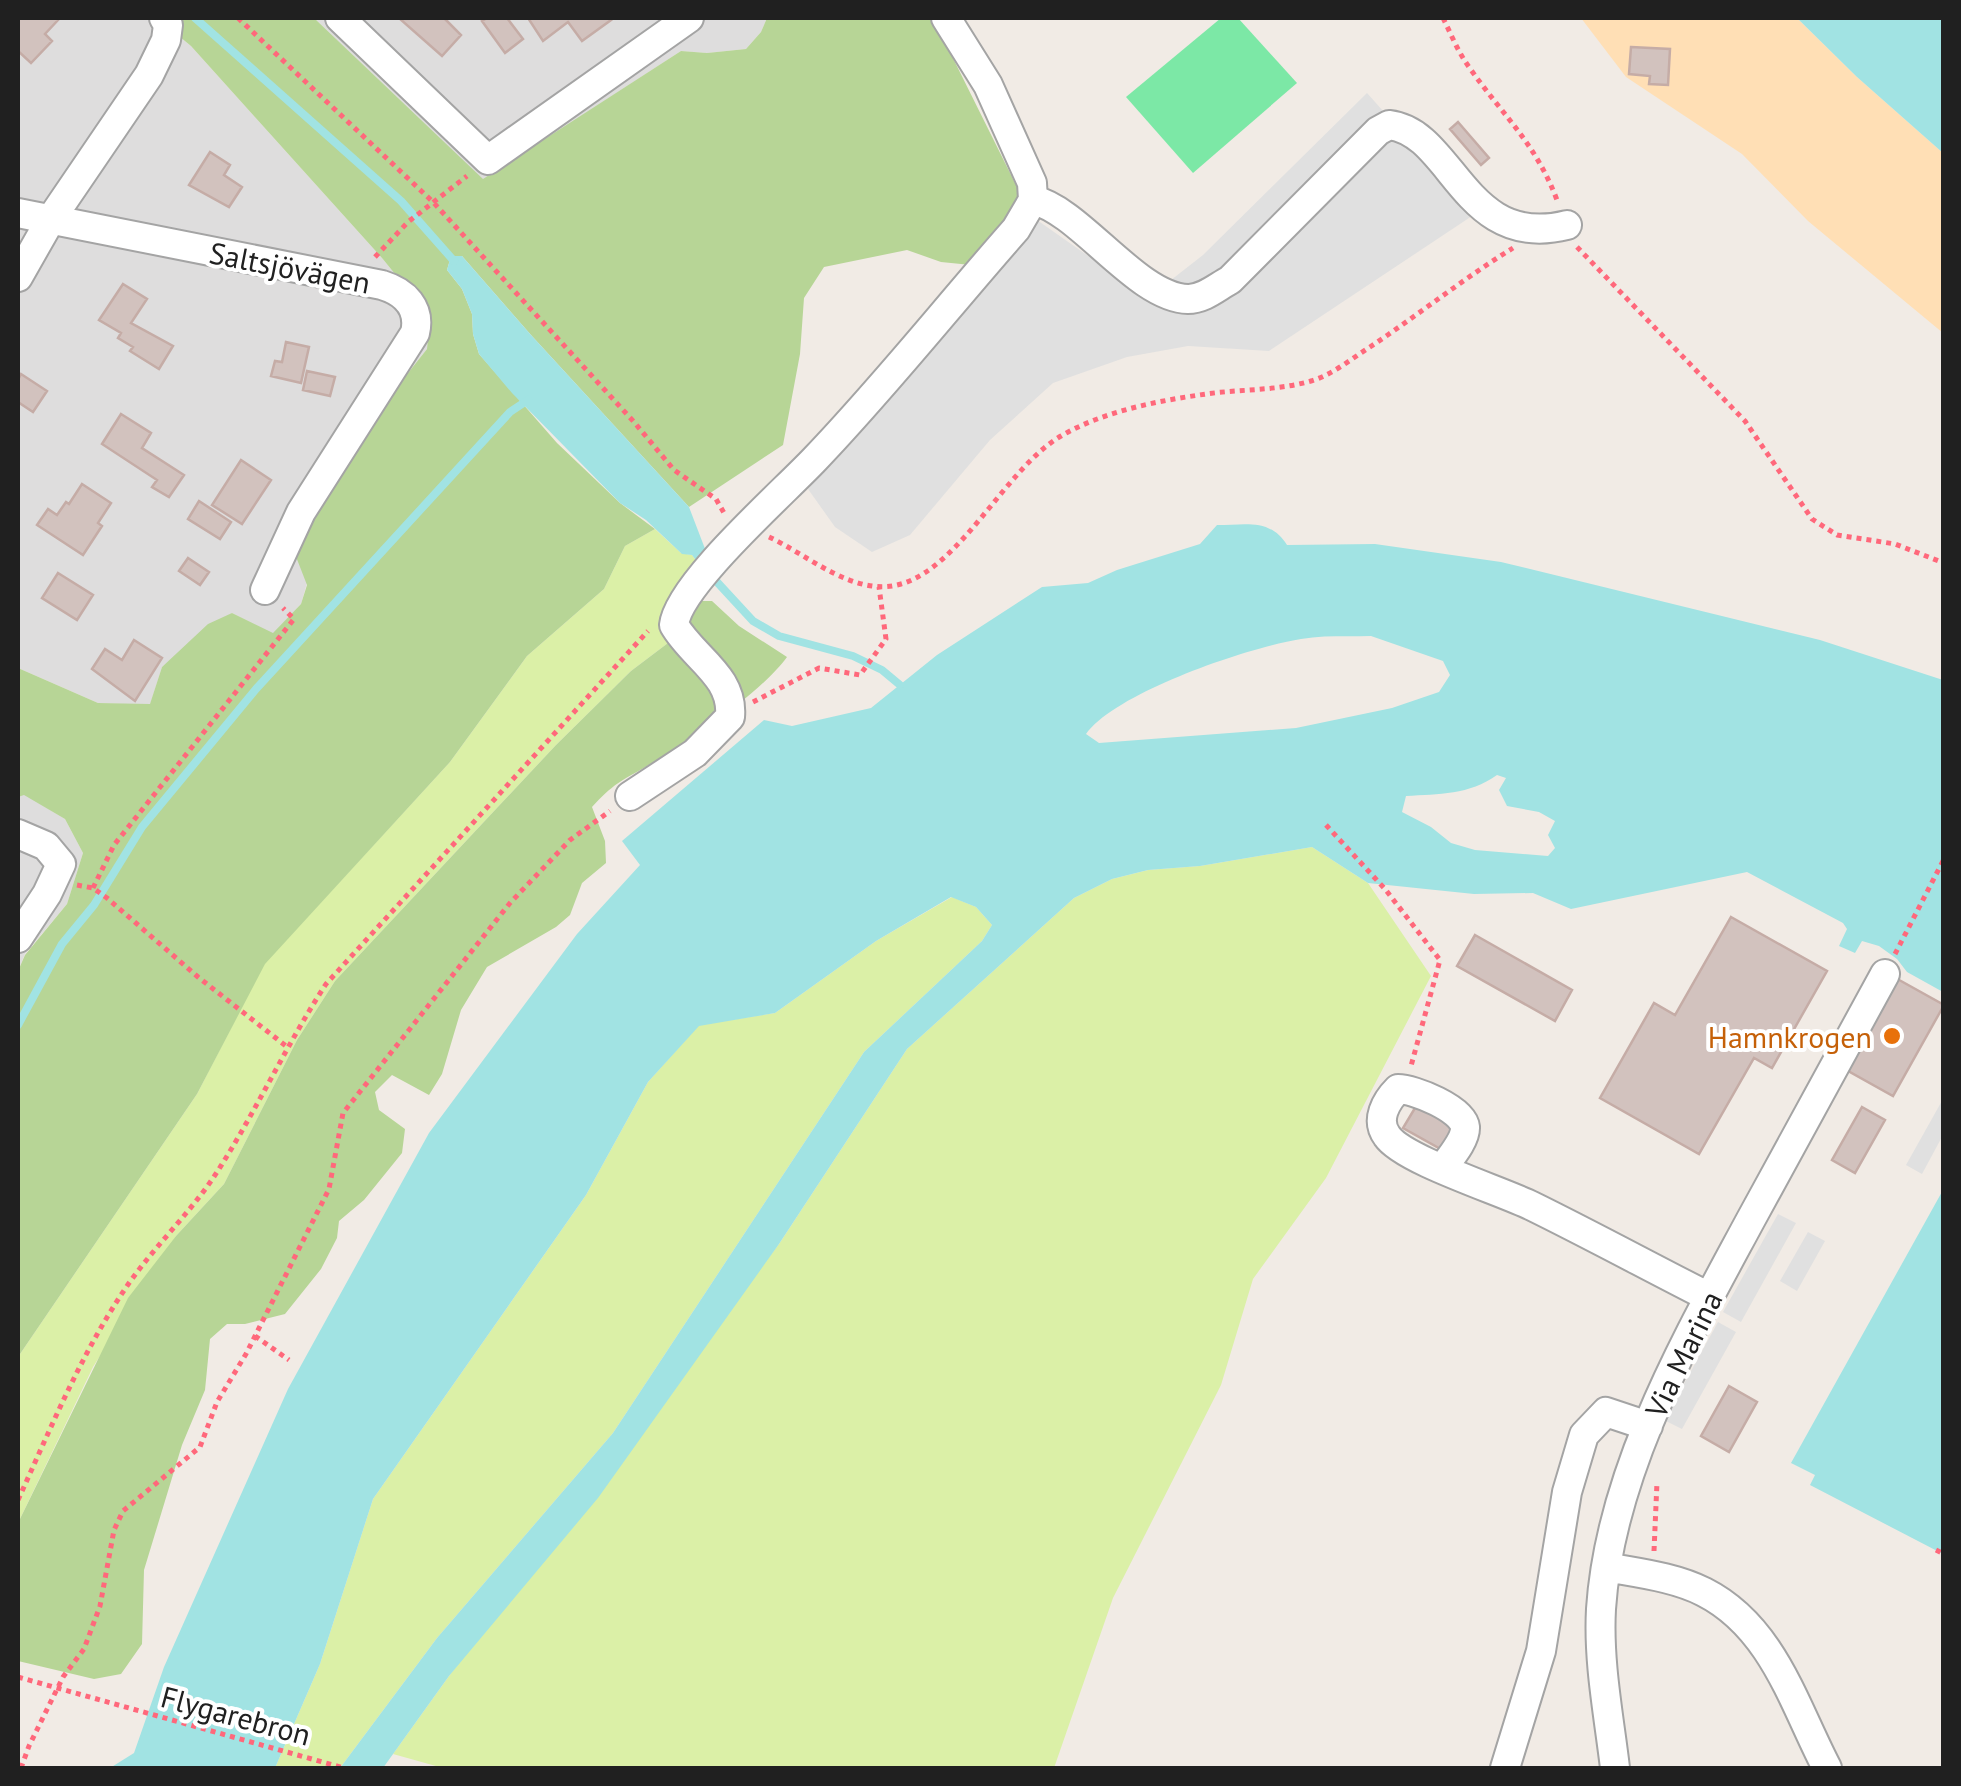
<svg xmlns="http://www.w3.org/2000/svg" width="1961" height="1786" font-family="'PT Sans',sans-serif">
  <rect width="100%" height="100%" fill="#f1ebe5"/>
  <!-- residential -->
  <path fill="#dedddd" d="M 18,18 L 157,18 L 191,46 L 382,258 L 430,317 L 427,349 L 344,454 L 301,604 L 273,634 L 232,613 L 162,667 L 150,705 L 98,703 L 18,668 Z
    M 314,18 L 767,18 L 761,32 L 746,49 L 707,53 L 681,51 L 483,180 Z
    M 24,794 L 65,819 L 83,853 L 67,904 L 25,954 L 18,971 L 18,797 Z"/>
  <!-- grass -->
  <path fill="#dbf0a7" d="M 655,529 L 681,553 L 692,555 L 698,563 L 693,635 L 668,643 L 631,671 L 556,745 L 335,981 L 297,1040 L 224,1184 L 176,1236 L 93,1367 L 18,1523 L 18,1357 L 197,1094 L 264,964 L 450,762 L 527,656 L 604,589 L 625,546 Z
    M 1312,847 L 1368,883 L 1431,976 L 1326,1178 L 1253,1279 L 1221,1385 L 1113,1598 L 1054,1768 L 443,1768 L 393,1754 L 449,1676 L 779,1244 L 907,1049 L 1074,898 L 1112,879 L 1148,870 L 1200,866 Z
    M 952,897 L 976,907 L 992,925 L 982,941 L 864,1052 L 613,1433 L 437,1638 L 340,1768 L 275,1768 L 320,1664 L 373,1499 L 586,1195 L 648,1082 L 699,1025 L 775,1013 L 876,941 Z"/>
  <!-- forest -->
  <path fill="#b7d596" d="M 157,18 L 314,18 L 483,179 L 681,51 L 707,53 L 746,49 L 761,32 L 767,18 L 933,18 L 1023,199 L 971,265 L 941,262 L 907,250 L 824,267 L 804,298 L 800,354 L 783,445 L 689,507 L 531,335 L 462,256 L 451,256 L 447,270 L 462,289 L 472,314 L 473,334 L 479,354 L 557,443 L 620,503 L 655,529 L 625,546 L 604,589 L 527,656 L 450,762 L 265,964 L 197,1094 L 18,1357 L 18,971 L 25,955 L 67,904 L 83,853 L 65,819 L 24,795 L 18,797 L 18,668 L 98,703 L 150,704 L 162,667 L 208,624 L 232,613 L 273,633 L 301,604 L 307,585 L 293,549 L 344,454 L 427,349 L 430,317 L 382,258 L 191,46 Z
    M 698,601 L 712,601 L 739,626 L 787,657 C 761,693 687,743 647,766 C 621,781 613,784 592,807 L 605,841 L 606,863 L 582,883 L 570,915 L 556,927 L 487,967 L 461,1010 L 442,1074 L 429,1095 L 392,1075 L 375,1092 L 379,1110 L 405,1129 L 402,1153 L 364,1200 L 339,1221 L 337,1238 L 321,1269 L 285,1314 L 245,1324 L 227,1324 L 210,1339 L 205,1390 L 182,1445 L 144,1570 L 142,1644 L 121,1674 L 94,1679 L 18,1661 L 18,1523 L 128,1298 L 176,1236 L 224,1184 L 297,1040 L 335,981 L 556,745 L 631,671 L 668,643 L 693,635 L 688,619 Z"/>
  <!-- sand -->
  <path fill="#ffdfb5" d="M 1581,18 L 1797,18 L 1857,77 L 1943,153 L 1943,333 L 1808,221 L 1742,154 L 1626,77 Z"/>
  <!-- pitch -->
  <path fill="#7ce8a6" d="M 1221,18 L 1238,18 L 1297,83 L 1193,173 L 1126,97 Z"/>
  <!-- parking -->
  <path fill="#e0e0e0" d="M 1367,93 L 1475,214 L 1269,351 L 1188,346 L 1127,357 L 1053,383 L 990,440 L 910,535 L 872,552 L 835,527 L 808,489 L 1037,220 L 1148,298 L 1203,255 Z
    M 1943,1099 L 1943,1135 L 1922,1174 L 1906,1165 Z
    M 1778,1214 L 1796,1223 L 1741,1322 L 1723,1312 Z
    M 1808,1232 L 1825,1241 L 1797,1291 L 1780,1281 Z
    M 1718,1322 L 1736,1332 L 1682,1429 L 1664,1420 Z"/>
  <!-- water -->
  <path fill="#a1e3e3" fill-rule="evenodd" d="M 1797,18 L 1943,18 L 1943,153 L 1857,77 Z
    M 451,256 L 462,256 L 531,335 L 689,507 L 707,554 L 698,563 L 692,555 L 682,554 L 646,520 L 620,503 L 512,393 L 479,354 L 473,334 L 472,314 L 462,289 L 447,270 Z
    M 1217,525 C 1246,525 1270,518 1287,545 L 1375,544 L 1501,562 L 1820,640 L 1943,680 L 1943,992 L 1907,972 L 1897,959 L 1879,946 L 1862,941 L 1855,953 L 1839,946 L 1847,929 L 1843,923 L 1747,872 L 1571,909 L 1533,893 L 1474,894 L 1368,883 L 1312,847 L 1200,866 L 1148,870 L 1112,879 L 1074,898 L 907,1049 L 779,1244 L 598,1498 L 449,1676 L 383,1768 L 340,1768 L 437,1638 L 613,1433 L 864,1052 L 982,941 L 992,925 L 976,907 L 951,897 L 876,941 L 775,1013 L 699,1026 L 648,1082 L 586,1195 L 373,1499 L 320,1664 L 275,1768 L 110,1768 L 134,1753 L 164,1667 L 288,1389 L 429,1133 L 577,934 L 640,865 L 622,841 L 764,720 L 792,726 L 871,708 L 937,655 L 1042,587 L 1088,583 L 1117,570 L 1200,544 ZM 1371,636 L 1443,661 L 1450,675 L 1439,692 L 1392,708 L 1296,728 L 1099,743 L 1086,734 C 1116,692 1249,647 1301,639 C 1324,635 1348,637 1371,636 ZM 1497,775 L 1506,778 L 1499,790 L 1507,806 L 1539,812 L 1555,821 L 1548,835 L 1555,848 L 1548,856 L 1475,850 L 1451,843 L 1431,827 L 1402,812 L 1406,796 C 1439,794 1469,795 1497,775 Z
    M 1943,1190 L 1943,1554 L 1810,1485 L 1815,1475 L 1791,1463 Z"/>
  <g fill="none" stroke-linecap="round" stroke-linejoin="round">
    <!-- stream -->
    <path stroke="#a1e3e3" stroke-width="8" d="M 195,18 L 401,201 L 454,261
      M 717,582 L 753,621 L 779,636 L 853,656 L 882,670 L 900,685
      M 18,1025 L 62,944 L 94,905 L 142,827 L 256,689 L 510,412 L 528,400"/>
  </g>
  <!-- building -->
  <path fill="#d2c2be" stroke="#c5aca6" stroke-width="2.5" d="M 18,18 L 55,18 L 58,20 L 45,34 L 52,41 L 31,63 L 18,51 Z
    M 444,18 L 461,35 L 442,56 L 400,19 Z
    M 487,18 L 507,18 L 523,39 L 505,53 L 482,21 Z
    M 528,18 L 609,18 L 611,20 L 582,41 L 568,22 L 543,41 Z
    M 1631,47 L 1670,49 L 1668,85 L 1649,84 L 1650,76 L 1629,74 Z
    M 1458,122 L 1489,158 L 1481,165 L 1450,129 Z
    M 210,152 L 230,165 L 224,175 L 242,187 L 229,207 L 189,185 Z
    M 123,284 L 147,299 L 131,323 L 173,346 L 159,369 L 130,351 L 133,347 L 118,338 L 121,333 L 99,320 Z
    M 286,342 L 309,347 L 301,383 L 271,376 L 275,361 L 282,362 Z
    M 307,371 L 335,377 L 330,396 L 303,390 Z
    M 21,374 L 47,391 L 33,412 L 18,402 L 18,380 Z
    M 121,414 L 151,433 L 142,448 L 184,475 L 169,497 L 152,487 L 157,480 L 102,444 Z
    M 241,460 L 271,480 L 242,524 L 212,505 Z
    M 82,484 L 111,503 L 98,523 L 102,526 L 83,555 L 37,525 L 48,509 L 57,515 L 66,502 L 69,504 Z
    M 199,501 L 231,522 L 220,539 L 188,519 Z
    M 188,558 L 209,572 L 200,585 L 179,571 Z
    M 58,573 L 93,595 L 77,620 L 42,598 Z
    M 134,640 L 162,658 L 135,701 L 92,669 L 105,649 L 122,660 Z
    M 1731,917 L 1827,971 L 1772,1068 L 1754,1058 L 1699,1154 L 1600,1098 L 1654,1003 L 1675,1015 Z
    M 1475,935 L 1572,990 L 1555,1021 L 1457,966 Z
    M 1892,976 L 1944,1005 L 1893,1096 L 1841,1067 Z
    M 1418,1103 L 1460,1127 L 1446,1152 L 1403,1128 Z
    M 1862,1107 L 1885,1120 L 1855,1173 L 1832,1160 Z
    M 1729,1386 L 1757,1402 L 1729,1452 L 1701,1436 Z"/>
  <g fill="none" stroke-linecap="round" stroke-linejoin="round">
    <defs>
      <path id="minor" d="M 340,18 L 488,160 L 689,18
        M 1033,200 C 1080,210 1137,298 1188,299 C 1204,299 1217,287 1230,280 L 1378,131 L 1389,125 C 1453,132 1464,251 1567,225
        M 18,213 L 382,285 C 405,292 421,308 415,333 L 301,512 L 265,590
        M 18,277 L 51,219 L 149,75 L 166,40 L 168,25 L 164,18
        M 630,796 L 695,753 L 730,717 C 734,676 693,658 674,625 C 678,585 783,493 815,459 C 885,386 949,305 1016,229 L 1033,200 L 1032,183 L 988,85 L 946,18
        M 18,834 L 46,846 L 61,864 L 47,894 L 18,938
        M 1442,1169 C 1449,1159 1466,1140 1465,1127 C 1463,1109 1414,1089 1398,1089 C 1386,1101 1375,1120 1387,1136 C 1403,1160 1502,1191 1532,1206 C 1591,1235 1650,1267 1709,1297
        M 1606,1567 C 1638,1573 1675,1577 1704,1592 C 1773,1627 1794,1705 1827,1768
        M 1505,1768 L 1541,1651 L 1567,1492 L 1584,1435 L 1606,1412 L 1648,1426
        M 1615,1768 C 1609,1717 1598,1662 1601,1609 C 1610,1472 1686,1340 1750,1221 C 1795,1139 1840,1056 1885,974"/>
    </defs>
    <!-- minor casing -->
    <use href="#minor" stroke="#a4a4a4" stroke-width="32"/>
    <!-- path -->
    <path stroke="#ff687b" stroke-width="5" stroke-dasharray="5 5" stroke-linecap="butt" d="M 238,18 L 433,202 L 634,422 L 674,470 L 716,499 L 724,513
      M 1443,18 C 1451,34 1458,52 1469,67 C 1503,116 1535,142 1557,200
      M 1577,247 L 1745,421 L 1812,519 L 1837,535 L 1895,544 L 1944,563
      M 375,257 L 408,222 L 467,176
      M 769,537 C 808,555 855,598 901,584 C 962,566 1006,468 1061,436 C 1104,411 1157,401 1206,394 C 1241,389 1276,391 1311,381 C 1332,375 1351,359 1370,347 C 1418,315 1463,279 1513,248
      M 753,702 L 819,668 L 860,675 L 886,639 L 879,587
      M 1326,825 L 1385,889 L 1440,960 L 1411,1066
      M 77,885 L 93,888 L 107,898 L 198,977 L 286,1046
      M 93,888 L 114,845 L 294,619 L 283,608
      M 1895,954 L 1944,859
      M 255,1336 L 289,1360
      M 18,1500 C 50,1430 81,1354 125,1289 C 153,1247 192,1212 219,1169 C 257,1109 287,1044 326,984 L 648,631
      M 1936,1550 L 1944,1554
      M 1654,1551 L 1657,1482
      M 18,1677 L 344,1768
      M 21,1768 L 29,1746 L 63,1677 L 84,1649 L 100,1606 L 114,1530 L 123,1511 L 200,1447 L 217,1402 L 246,1354 L 329,1189 L 343,1113 L 510,903 L 570,840 L 610,811"/>
    <!-- minor -->
    <use href="#minor" stroke="#fff" stroke-width="28"/>
  </g>
  <!-- markers -->
  <circle fill="#e8710a" stroke="#fff" stroke-width="4" cx="1892" cy="1036" r="10"/>
  <g text-anchor="middle" dominant-baseline="central" stroke-width="8" stroke-linejoin="round" paint-order="stroke">
    <!-- street labels -->
    <g font-size="30" fill="#202020" stroke="#fff">
      <text transform="translate(290 267) rotate(11)">Saltsjövägen</text>
      <text transform="translate(1683 1354) rotate(-64)">Via Marina</text>
      <text transform="translate(236 1715) rotate(15)">Flygarebron</text>
    </g>
    <!-- food labels -->
    <g font-size="30" fill="#c56008" stroke="#fff" text-anchor="end">
      <text x="1872" y="1036">Hamnkrogen</text>
    </g>
  </g>
  <!-- border -->
  <rect width="1961" height="1786" fill="none" stroke="#202020" stroke-width="40"/>
</svg>
